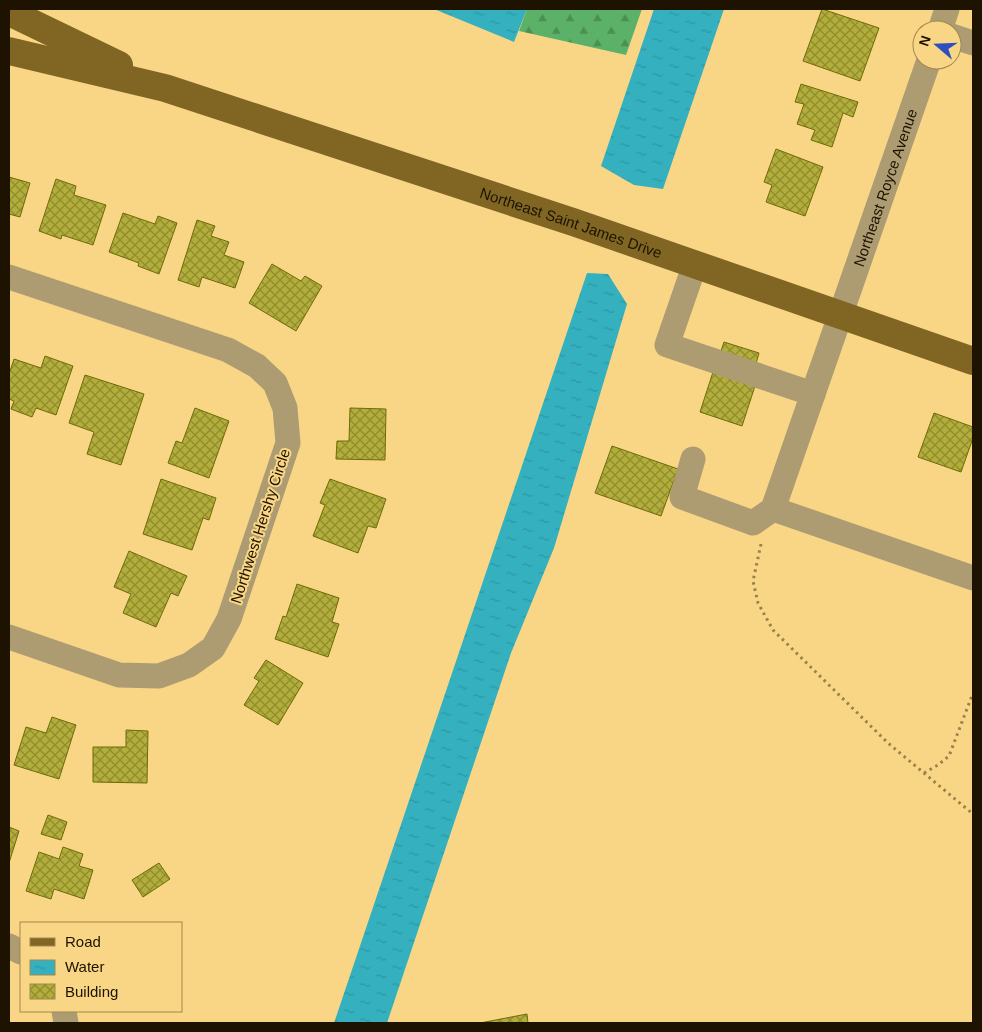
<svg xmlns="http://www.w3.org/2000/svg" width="982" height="1032" font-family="Helvetica,sans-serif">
  <defs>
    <pattern id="forest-firs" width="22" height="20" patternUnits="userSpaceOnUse" patternTransform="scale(1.25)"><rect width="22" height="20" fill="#5cb168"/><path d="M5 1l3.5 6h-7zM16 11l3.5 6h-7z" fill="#4b8f53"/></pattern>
    <pattern id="water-ripples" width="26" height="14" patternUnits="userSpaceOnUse" patternTransform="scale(1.25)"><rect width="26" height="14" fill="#34b0bf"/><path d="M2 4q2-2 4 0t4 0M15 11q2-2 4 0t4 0" fill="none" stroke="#2e96a2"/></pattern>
    <pattern id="building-cross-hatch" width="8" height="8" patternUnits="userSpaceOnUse" patternTransform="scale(1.25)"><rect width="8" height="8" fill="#b2ae3b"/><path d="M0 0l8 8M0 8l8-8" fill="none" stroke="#908c2f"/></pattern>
  </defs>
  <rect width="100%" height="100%" fill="#f9d685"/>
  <!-- forest -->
  <path fill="url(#forest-firs)" d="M 527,9 L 642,9 L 626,55 L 519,31 Z"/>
  <!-- water -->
  <path fill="url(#water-ripples)" d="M 434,9 L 527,9 L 514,42 Z
    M 654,9 L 724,9 L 663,189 L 634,185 L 601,166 Z
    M 587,273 L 608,274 L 627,304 L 554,548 L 511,653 L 387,1023 L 334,1023 Z"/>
  <!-- building -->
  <path fill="url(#building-cross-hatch)" stroke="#6f6b08" d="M 822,9 L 879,28 L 860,81 L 803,61 Z
    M 801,84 L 858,102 L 853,117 L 843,113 L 832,147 L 811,140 L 815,130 L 797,124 L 804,104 L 795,102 Z
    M 776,149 L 823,167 L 805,216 L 766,202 L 772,185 L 764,182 Z
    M 9,177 L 30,183 L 20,217 L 9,214 Z
    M 56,179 L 76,186 L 74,195 L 106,205 L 93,245 L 62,235 L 61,239 L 39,231 Z
    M 123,213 L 155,224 L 158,216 L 177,223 L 159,274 L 138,266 L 139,263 L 109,252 Z
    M 197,220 L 215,226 L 211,236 L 229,242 L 224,255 L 244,262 L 235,288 L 202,277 L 199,287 L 178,280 Z
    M 272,264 L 301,281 L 305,276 L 322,286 L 296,331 L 249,303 Z
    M 724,342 L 759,353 L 754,371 L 718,360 Z
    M 45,356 L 73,366 L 56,415 L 36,408 L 32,417 L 11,409 L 14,401 L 9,399 L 9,374 L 14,359 L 41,368 Z
    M 713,372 L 755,386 L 742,426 L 700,412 Z
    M 85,375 L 144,394 L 121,465 L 87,454 L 94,432 L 69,423 Z
    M 195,408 L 229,421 L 209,478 L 168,463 L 176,441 L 182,443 Z
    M 350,408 L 386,409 L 385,460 L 336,459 L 337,441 L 349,441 Z
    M 934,413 L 973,427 L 973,438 L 961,472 L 918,457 Z
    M 612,446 L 678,469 L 661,516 L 595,493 Z
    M 161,479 L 216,498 L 209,520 L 203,518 L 192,550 L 143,534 Z
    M 330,479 L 386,499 L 376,528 L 368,526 L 358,553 L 313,536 L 325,505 L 320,503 Z
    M 129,551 L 187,576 L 178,596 L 171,593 L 156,627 L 123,613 L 131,594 L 114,587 Z
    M 297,584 L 339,598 L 332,622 L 339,624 L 328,657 L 275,639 L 283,616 L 286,617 Z
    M 266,660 L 303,683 L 278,725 L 244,705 L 259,681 L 254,678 Z
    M 52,717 L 76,725 L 59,779 L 14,765 L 26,727 L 46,733 Z
    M 126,730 L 148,731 L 147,783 L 93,782 L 93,747 L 126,747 Z
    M 48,815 L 67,822 L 61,840 L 41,834 Z
    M 9,827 L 19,831 L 9,863 Z
    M 63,847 L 83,854 L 79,866 L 93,870 L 84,899 L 54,889 L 51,899 L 26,891 L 39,852 L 59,859 Z
    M 159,863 L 170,879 L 143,897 L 132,880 Z
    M 527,1014 L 528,1023 L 480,1023 Z"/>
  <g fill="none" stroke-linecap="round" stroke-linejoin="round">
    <!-- path -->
    <path stroke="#99814b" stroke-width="3" stroke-dasharray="2.5 4" stroke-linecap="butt" d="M 761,544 L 753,581 L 758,603 L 773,630 L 888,743 L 973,814
      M 924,773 L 938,765 L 949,756 L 973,693"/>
    <!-- minor -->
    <g stroke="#ad9b72" stroke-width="25">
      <path d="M 940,30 L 947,9"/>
      <path d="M 952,36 L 973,43"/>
      <path d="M 695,264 L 667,345 L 813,394"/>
      <path d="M 9,277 L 228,350 L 257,366 L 275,383 L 285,408 L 288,443 L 229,619 L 213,648 L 189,665 L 159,676 L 119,675 L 9,637"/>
      <path id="s1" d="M 693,459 L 682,497 L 753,523 L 773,509 L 929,60"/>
      <path d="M 773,509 L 973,578"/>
      <path d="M 9,946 L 21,952"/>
      <path d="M 64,1011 L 66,1023"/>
    </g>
    <!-- major -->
    <g stroke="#816623" stroke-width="28">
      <path d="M 9,12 L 119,65"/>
      <path id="s2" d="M 9,51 L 165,88 L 573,222 L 973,361"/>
    </g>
  </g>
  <g text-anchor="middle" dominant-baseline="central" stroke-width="4" stroke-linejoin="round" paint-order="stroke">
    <!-- street labels -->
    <g font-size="15" fill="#1d1300" stroke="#f9d685">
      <text stroke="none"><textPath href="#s1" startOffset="480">Northeast Royce Avenue</textPath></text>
      <text stroke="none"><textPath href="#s2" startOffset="588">Northeast Saint James Drive</textPath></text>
      <text transform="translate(260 526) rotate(-72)">Northwest Hershy Circle</text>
    </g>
  </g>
  <!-- border -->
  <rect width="982" height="1032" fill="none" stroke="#1d1300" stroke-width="20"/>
  <!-- legend -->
  <rect x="20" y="922" width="162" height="90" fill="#f9d685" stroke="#a18850"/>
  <rect x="30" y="938" width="25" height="8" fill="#816623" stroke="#a18850"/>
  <text x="65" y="947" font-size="15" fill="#1d1300">Road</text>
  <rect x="30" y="960" width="25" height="15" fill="url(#water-ripples)" stroke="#a18850"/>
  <text x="65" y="972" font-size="15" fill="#1d1300">Water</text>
  <rect x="30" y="984" width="25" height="15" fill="url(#building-cross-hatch)" stroke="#a18850"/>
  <text x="65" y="997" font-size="15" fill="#1d1300">Building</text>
  <!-- north arrow -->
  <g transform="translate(937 45) rotate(289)"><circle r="24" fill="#f9d685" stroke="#a18850"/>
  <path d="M0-4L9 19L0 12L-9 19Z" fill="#2f4fbf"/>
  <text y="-8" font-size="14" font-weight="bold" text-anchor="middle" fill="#1d1300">N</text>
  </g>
</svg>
